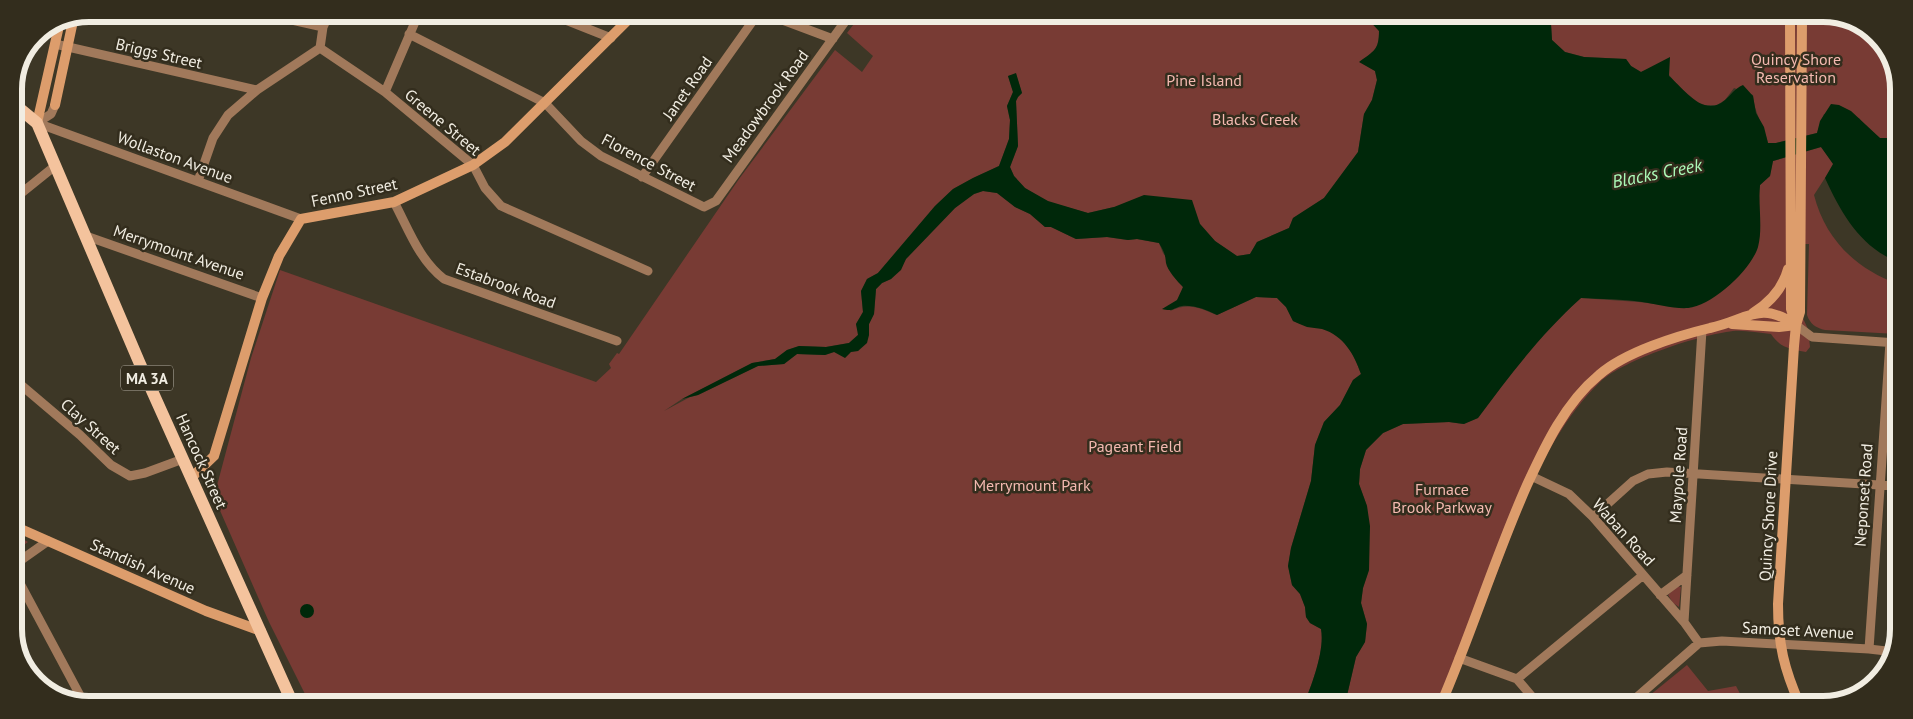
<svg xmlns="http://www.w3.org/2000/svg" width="1913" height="719" font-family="'PT Sans',sans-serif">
  <rect width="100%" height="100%" fill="#3d3726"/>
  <!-- green -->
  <path fill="#783b34" d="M 860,16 L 1366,17 L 1379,31 C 1379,50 1374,51 1360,62 L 1375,71 L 1377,80 L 1372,100 L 1364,114 L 1358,152 L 1324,198 L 1293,218 L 1289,228 L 1257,242 L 1250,254 L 1237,256 L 1215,241 L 1200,224 L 1114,207 L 1088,213 L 1048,202 L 1025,188 L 1014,176 L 1010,167 L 1018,146 L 1016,101 L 1018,97 L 1022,93 L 1016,74 L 1008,76 L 1013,92 L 1007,106 L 1010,120 L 1009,139 L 999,166 L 973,178 L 953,189 L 935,206 L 878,273 L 867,279 L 861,291 L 863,312 L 856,324 L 859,334 L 849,343 L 826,347 L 799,346 L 787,350 L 775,359 L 752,363 L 682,399 L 664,411 L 690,397 L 698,395 L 758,366 L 784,364 L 797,354 L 825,355 L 834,352 L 858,351 L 869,335 L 869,324 L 874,314 L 876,289 L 882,283 L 891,279 L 906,259 L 955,208 L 974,194 L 983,191 L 997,193 L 1015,207 L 1030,214 L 1045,227 L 1051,227 L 1076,239 L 1107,237 L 1128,240 L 1137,239 L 1159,243 L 1163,253 L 1167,258 C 1165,269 1176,279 1183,287 L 1182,293 L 1170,311 C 1189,302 1199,308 1217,315 L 1256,297 L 1277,298 L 1286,307 L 1293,321 C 1302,325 1310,326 1320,328 C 1343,333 1354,354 1361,374 L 1353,380 L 1340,405 L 1324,422 L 1315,445 L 1311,481 L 1291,548 L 1288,566 L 1292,585 L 1300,594 L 1305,607 L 1306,617 L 1310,623 L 1321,629 C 1325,650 1312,684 1304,704 L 309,702 L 269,622 L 218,506 L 215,493 L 251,358 L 280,270 L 596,382 L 611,368 L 609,364 L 617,353 L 619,354 L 739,179 L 835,50 L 862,72 L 873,56 L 847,33 Z
    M 1553,17 L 1848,18 L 1874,37 L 1890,60 L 1899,87 L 1899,132 L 1890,138 L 1880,138 L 1866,127 L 1859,118 L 1824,114 L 1817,133 L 1776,143 L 1768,143 C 1764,126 1754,113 1753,95 L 1734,88 L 1725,100 L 1717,105 L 1701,105 L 1679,87 L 1660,64 L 1641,72 L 1631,66 L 1626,59 L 1584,57 L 1565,52 L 1552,40 L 1551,24 Z
    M 1821,147 L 1834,164 L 1814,195 C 1825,239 1856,269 1898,284 L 1897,334 L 1825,330 C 1816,328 1810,324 1807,315 L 1809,244 L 1800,244 L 1800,312 L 1808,329 L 1810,347 L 1806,352 C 1791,349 1780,348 1771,334 C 1758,333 1746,330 1733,331 C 1699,335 1625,359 1600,382 C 1549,431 1522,506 1498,570 C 1480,615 1463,660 1446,704 L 1345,704 L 1356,657 L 1365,642 L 1367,624 L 1361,603 L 1363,588 L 1369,570 L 1367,506 L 1359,484 L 1360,469 L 1366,450 L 1383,433 L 1403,424 L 1449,422 L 1463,424 L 1478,418 C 1509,376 1541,334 1581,298 L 1639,302 L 1689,308 L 1760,219 L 1758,203 L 1760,185 L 1770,176 L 1773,161 Z
    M 14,534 L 28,542 L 14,552 Z
    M 1677,586 L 1681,587 L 1679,607 L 1673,603 L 1668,595 Z
    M 1687,665 L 1708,691 L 1736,686 L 1746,705 L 1643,705 L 1644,700 Z"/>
  <!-- water -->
  <path fill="#00280a" d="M 1366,17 L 1553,17 L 1551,24 L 1552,40 L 1565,52 L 1584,57 L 1626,59 L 1631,66 L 1641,72 L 1670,57 L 1669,76 C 1683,88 1704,119 1725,100 C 1732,94 1734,89 1743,85 L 1753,96 L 1756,113 L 1764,127 L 1768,143 L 1776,143 L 1817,133 L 1820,121 L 1831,104 L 1839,105 L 1851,111 L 1880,138 L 1890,138 L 1899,132 L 1898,262 C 1860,247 1841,213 1825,178 L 1833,164 L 1821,147 L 1773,161 L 1770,176 L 1760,185 C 1758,205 1763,228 1758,247 C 1751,270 1712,306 1688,308 C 1674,309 1656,304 1642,302 C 1622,299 1601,299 1581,298 C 1541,334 1509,376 1478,418 L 1464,424 L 1449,422 L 1403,424 L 1383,433 L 1366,450 L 1360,469 L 1359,484 L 1367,506 L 1370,526 L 1369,570 L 1363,588 L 1361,603 L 1367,624 L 1365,642 L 1356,657 L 1345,704 L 1304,704 C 1312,684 1325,650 1321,629 L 1310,623 L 1306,617 L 1305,607 L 1300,594 L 1292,585 L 1288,566 L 1291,548 L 1311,481 L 1315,445 L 1324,422 L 1340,405 L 1353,380 L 1361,374 C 1354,354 1344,336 1322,329 C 1317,328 1312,328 1307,327 C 1302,325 1297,323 1293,321 L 1286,307 L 1277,298 L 1256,297 L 1217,315 C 1206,310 1195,305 1182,306 C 1173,308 1173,312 1162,309 L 1177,300 L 1183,287 C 1178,282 1167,270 1166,263 C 1165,253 1164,252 1159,243 L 1137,239 L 1128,240 L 1107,237 L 1076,239 L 1051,227 L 1045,227 L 1030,214 L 1015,207 L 997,193 L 983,191 L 974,194 L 955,208 L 906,259 L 901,270 L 891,279 L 882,283 L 876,289 L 874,314 L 869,324 L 869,335 L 867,343 L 858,351 L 851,352 L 845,358 L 834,352 L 825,355 L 797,354 L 784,364 L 758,366 L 698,395 L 682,399 L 752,363 L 775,359 L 787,350 L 799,346 L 826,347 L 849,343 L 858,335 L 856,324 L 863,312 L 861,291 L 867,279 L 878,273 L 935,206 L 953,189 L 973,178 L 999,166 L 1009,139 L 1010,120 L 1007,106 L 1013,92 L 1008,76 L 1016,73 L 1022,93 L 1018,97 L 1016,101 L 1018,146 L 1010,167 L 1014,176 L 1025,188 L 1048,201 L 1088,213 L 1114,207 L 1144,195 L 1192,200 L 1200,224 L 1215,241 L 1237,256 L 1250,254 L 1257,242 L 1289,228 L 1293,218 L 1324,198 L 1358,152 L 1364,114 L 1372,100 L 1377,80 L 1375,71 L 1359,62 C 1374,51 1379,50 1379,31 Z
    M300 611a7 7 0 1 1 14 0a7 7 0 1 1-14 0Z"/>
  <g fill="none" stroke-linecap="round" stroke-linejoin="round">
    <!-- street -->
    <path stroke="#a1795b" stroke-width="9" d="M 265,14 L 323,27
      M 553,15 L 611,38
      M 769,15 L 833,39
      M 409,34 L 545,103 L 581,141 L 601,156 L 704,207 L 716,201 L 849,16
      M 55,44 L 257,90
      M 320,48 L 385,92 L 473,165 L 485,188 L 501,206 L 648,271
      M 385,92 L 418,15
      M 37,123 L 301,219
      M 37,123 L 51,114 L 55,105
      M 642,177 L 757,15
      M 198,181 L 213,138 L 228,115 L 257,90 L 320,48 L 323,27 L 329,14
      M 14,199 L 55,166
      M 394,202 C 408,228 419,260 444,279 L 617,341
      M 86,236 L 262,298
      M 1796,325 L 1812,337 L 1897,343
      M 14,379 L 80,435 L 111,465 L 130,476 L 145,473 L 183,459
      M 1531,476 L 1569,494 L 1593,517 L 1684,622 L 1699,643 L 1722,641 L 1869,649 L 1895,652
      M 1593,517 L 1633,481 L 1648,474 L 1667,472 L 1896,486
      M 14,565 L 48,541
      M 14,572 L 83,701
      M 1660,595 L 1687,575
      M 1684,622 L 1702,330
      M 1869,649 L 1890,342
      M 1459,658 L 1517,679 L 1539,705
      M 1517,679 L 1642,576
      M 1628,705 L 1699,643"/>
    <!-- secondary -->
    <path stroke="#dd9d6c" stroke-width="10" d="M 1790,18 L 1791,309 L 1796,325
      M 55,105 L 73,21
      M 37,123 L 59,26
      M 1753,313 C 1769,303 1783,288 1788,269
      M 1732,324 L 1779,327 L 1796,325
      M 191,478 L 214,456 L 262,298 L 279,256 L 301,219 L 394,202 L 473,165 L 505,142 L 633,15
      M 14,526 L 206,611 L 261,631
      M 1441,704 C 1472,632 1495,557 1527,485 C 1545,446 1565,403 1599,375 C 1625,352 1677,336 1710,328 C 1748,320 1759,300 1796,325
      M 1800,705 C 1784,669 1778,644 1778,604 L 1794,346 L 1796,325 L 1800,312 L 1802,18"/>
    <!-- primary -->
    <path stroke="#f4c39d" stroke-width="12" d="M 14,104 L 37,123 L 140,364 L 292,702"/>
  </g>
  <g text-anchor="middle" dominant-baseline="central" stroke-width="5" stroke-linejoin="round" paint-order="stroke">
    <!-- shield labels -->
    <rect fill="#332d1d" stroke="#b8b3a7" stroke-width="1" x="121" y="365.5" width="52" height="25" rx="4"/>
    <g font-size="15" font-weight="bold" fill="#f1ede2">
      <text x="147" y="378">MA 3A</text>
    </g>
    <!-- street labels -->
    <g font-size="16" fill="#f1ede2" stroke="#332d1d">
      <text transform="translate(159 53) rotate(13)">Briggs Street</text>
      <text transform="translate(687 88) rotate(-55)">Janet Road</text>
      <text transform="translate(765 106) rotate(-54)">Meadowbrook Road</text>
      <text transform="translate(443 122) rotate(40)">Greene Street</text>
      <text transform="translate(175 157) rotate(20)">Wollaston Avenue</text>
      <text transform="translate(649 162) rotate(28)">Florence Street</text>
      <text transform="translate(354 192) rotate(-12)">Fenno Street</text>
      <text transform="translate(179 252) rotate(19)">Merrymount Avenue</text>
      <text transform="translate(506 285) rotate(20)">Estabrook Road</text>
      <text transform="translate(91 426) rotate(42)">Clay Street</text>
      <text transform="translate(202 461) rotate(66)">Hancock Street</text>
      <text transform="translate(1678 475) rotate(-86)">Maypole Road</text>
      <text transform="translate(1863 495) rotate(-86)">Neponset Road</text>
      <text transform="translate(1768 516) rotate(-87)">Quincy Shore Drive</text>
      <text transform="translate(1624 532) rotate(48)">Waban Road</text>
      <text transform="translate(143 566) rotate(24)">Standish Avenue</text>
      <text transform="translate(1798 630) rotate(3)">Samoset Avenue</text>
    </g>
    <!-- park labels -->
    <g font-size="16" fill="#f4b9b0" stroke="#332d1d">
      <text x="1796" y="59">Quincy Shore<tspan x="1796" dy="18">Reservation</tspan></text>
      <text x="1204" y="80">Pine Island</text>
      <text x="1255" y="119">Blacks Creek</text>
      <text x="1135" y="446">Pageant Field</text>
      <text x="1032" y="485">Merrymount Park</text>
      <text x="1442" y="489">Furnace<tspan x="1442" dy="18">Brook Parkway</tspan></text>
    </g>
    <!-- water labels -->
    <g font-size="18" font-style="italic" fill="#acfab8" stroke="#332d1d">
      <text transform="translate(1657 173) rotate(-11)">Blacks Creek</text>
    </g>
  </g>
  <!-- crop -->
  <path d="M0 0H1913V719H0ZM89 22H1823A67 67 0 0 1 1890 89V629A67 67 0 0 1 1823 696H89A67 67 0 0 1 22 629V89A67 67 0 0 1 89 22Z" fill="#332d1d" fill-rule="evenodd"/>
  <path fill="none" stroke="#f1ede2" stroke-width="6" d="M89 22H1823A67 67 0 0 1 1890 89V629A67 67 0 0 1 1823 696H89A67 67 0 0 1 22 629V89A67 67 0 0 1 89 22Z"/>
</svg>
